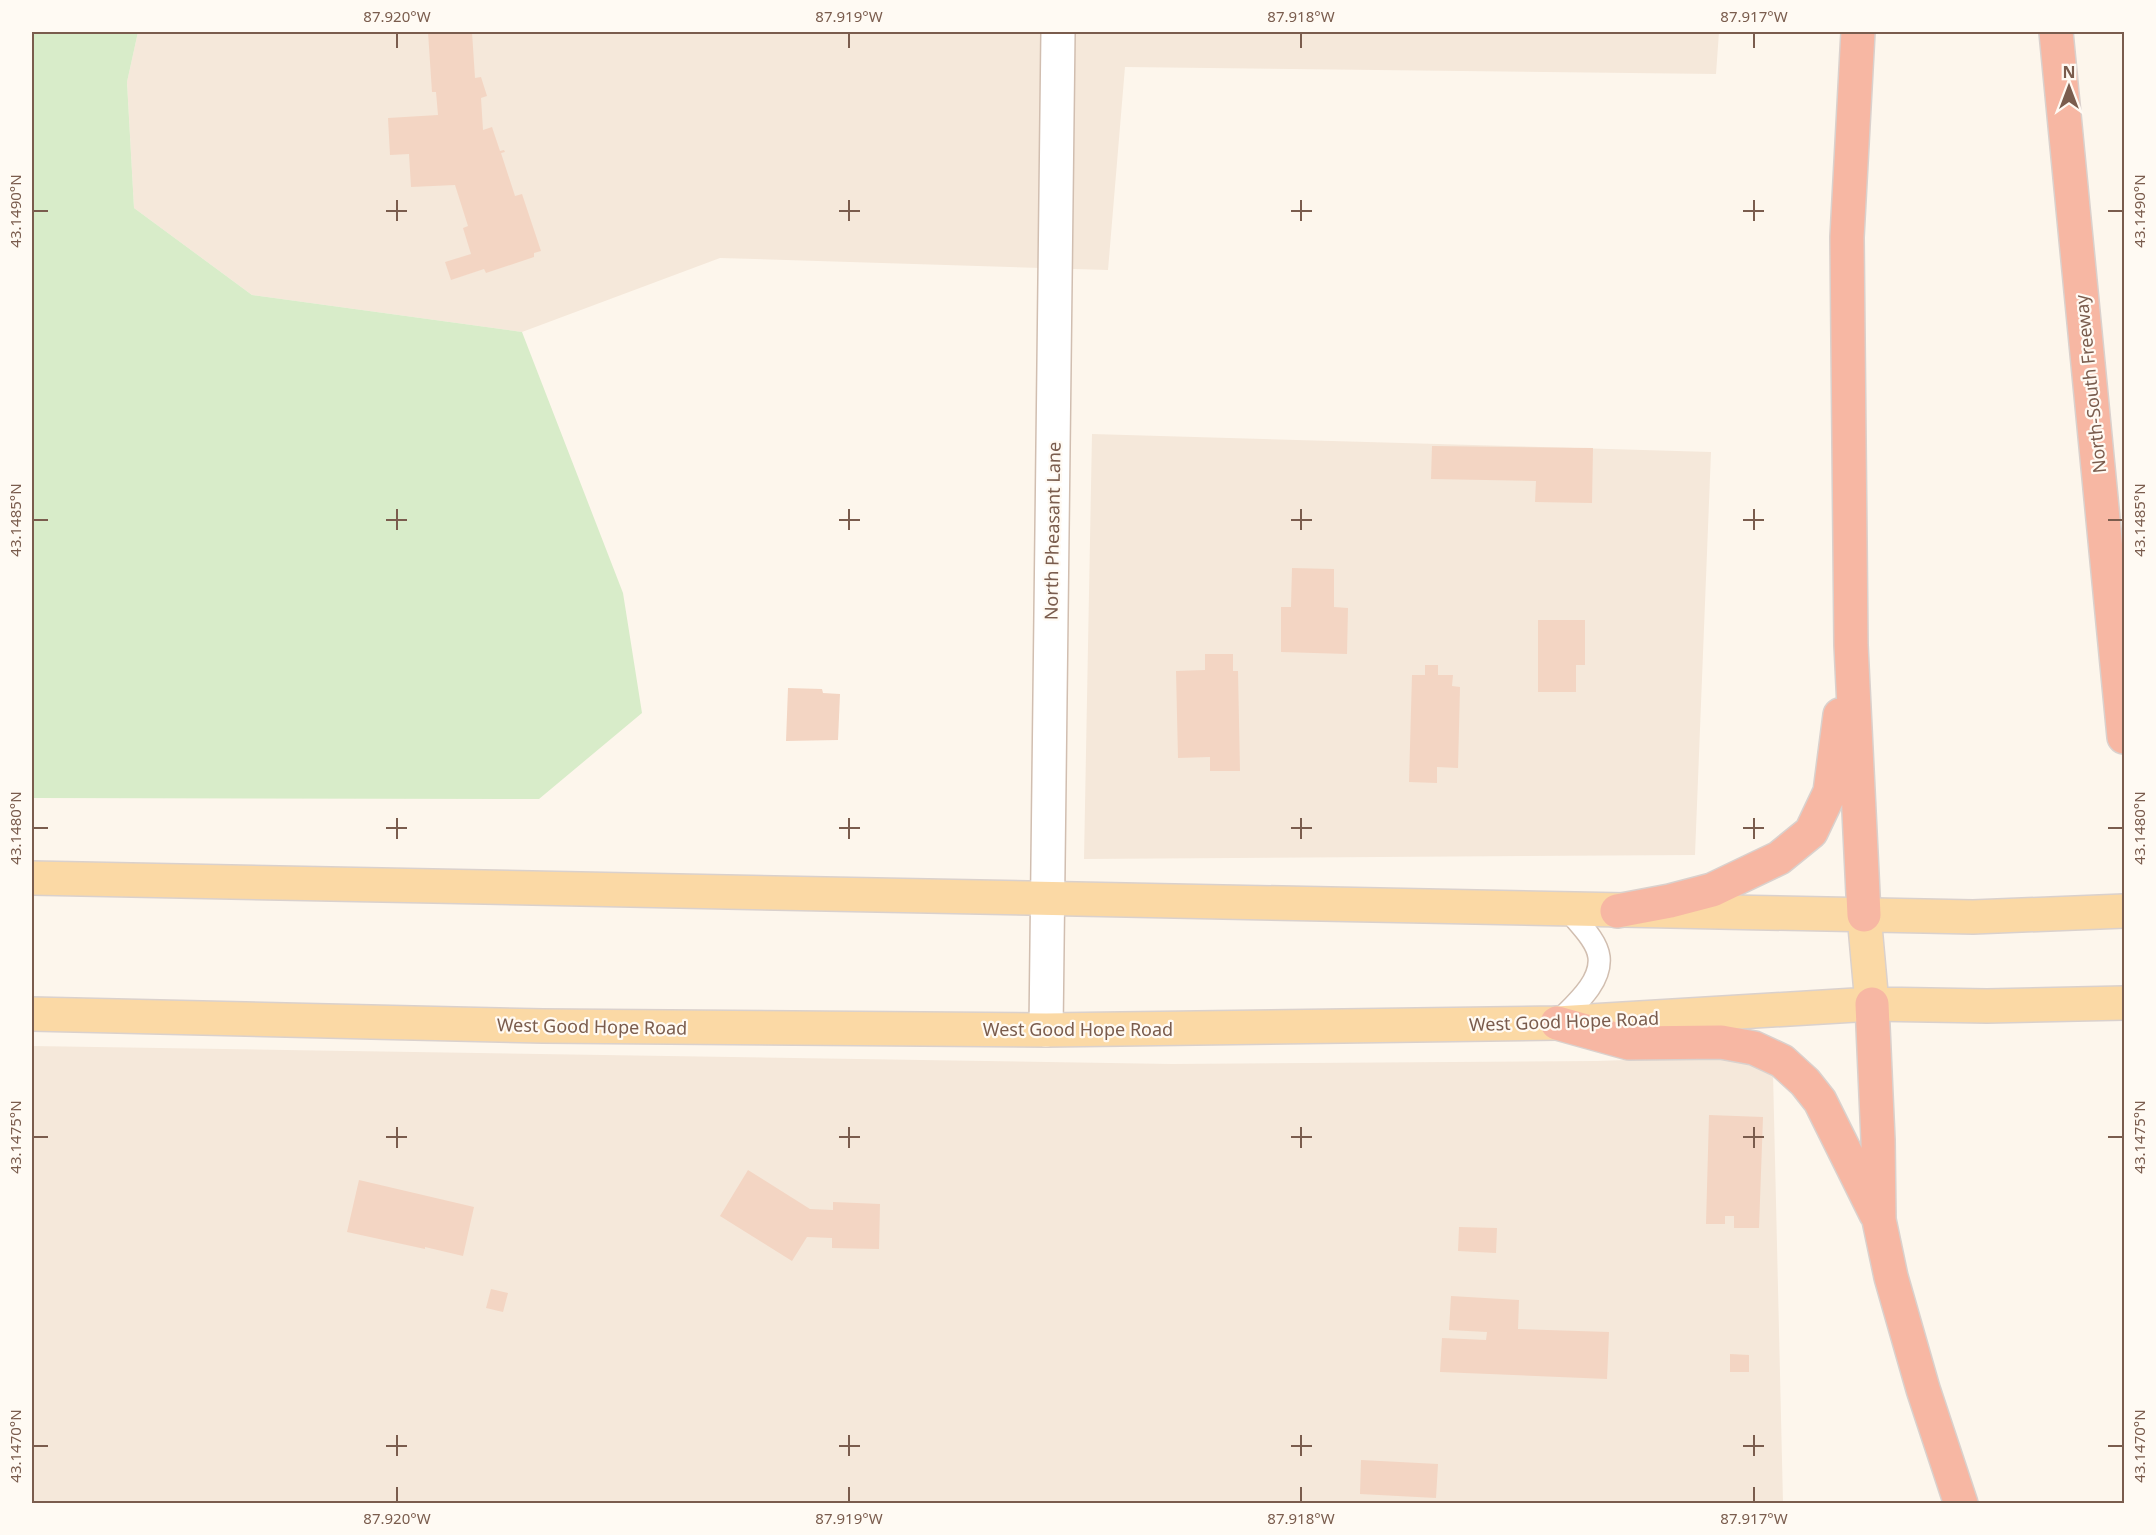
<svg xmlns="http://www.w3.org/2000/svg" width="2156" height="1535" font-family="'Noto Sans',sans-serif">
  <rect width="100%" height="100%" fill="#fdf6ec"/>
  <!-- residential -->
  <path fill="#f5e8da" d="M 138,32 L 1719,32 L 1716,74 L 1125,67 L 1108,270 L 720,258 L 522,332 L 252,295 L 134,208 L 127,82 Z
    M 1092,434 L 1711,452 L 1695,855 L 1084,859 Z
    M 32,1046 L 1172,1064 L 1597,1061 L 1686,1058 L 1728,1058 L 1752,1063 L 1773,1073 L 1783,1503 L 32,1504 Z"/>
  <!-- green -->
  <path fill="#d8ecc9" d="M 32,32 L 138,32 L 127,82 L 134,208 L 252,295 L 522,332 L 623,593 L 642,713 L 539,799 L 32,798 Z"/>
  <!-- building -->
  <path fill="#f3d5c3" d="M 428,32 L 472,32 L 475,78 L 481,77 L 487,96 L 481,98 L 483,130 L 492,127 L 500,151 L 504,150 L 505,152 L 501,153 L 515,196 L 522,194 L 541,251 L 534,253 L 534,257 L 486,273 L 484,269 L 451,280 L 445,262 L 471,254 L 463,228 L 468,226 L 455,185 L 411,187 L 409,154 L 390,155 L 388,118 L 438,115 L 436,92 L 432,92 Z
    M 1432,446 L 1593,448 L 1592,503 L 1535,502 L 1536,481 L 1431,479 Z
    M 1292,568 L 1334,569 L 1334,607 L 1348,608 L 1347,654 L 1281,652 L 1281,607 L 1291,607 Z
    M 1538,620 L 1585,620 L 1585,665 L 1576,665 L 1576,692 L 1538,692 Z
    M 1205,654 L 1233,654 L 1233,671 L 1238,671 L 1240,771 L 1210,771 L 1210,757 L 1178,758 L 1176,671 L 1205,670 Z
    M 1425,665 L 1438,665 L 1438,675 L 1453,675 L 1452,686 L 1460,687 L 1458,768 L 1437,767 L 1437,783 L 1409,782 L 1412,675 L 1425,675 Z
    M 788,688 L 822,689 L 823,693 L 840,694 L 838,740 L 786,741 Z
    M 1709,1115 L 1763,1117 L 1759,1228 L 1734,1228 L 1734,1216 L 1725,1216 L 1725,1224 L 1706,1224 Z
    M 748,1170 L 810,1209 L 833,1210 L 833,1202 L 880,1204 L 879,1249 L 832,1248 L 832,1238 L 807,1237 L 792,1261 L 720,1216 Z
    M 359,1180 L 474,1207 L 463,1256 L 425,1247 L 425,1249 L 347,1232 Z
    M 1459,1227 L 1497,1228 L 1496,1253 L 1458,1251 Z
    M 491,1289 L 508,1293 L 503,1312 L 486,1308 Z
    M 1451,1296 L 1519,1300 L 1518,1329 L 1609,1332 L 1607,1379 L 1440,1372 L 1442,1338 L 1486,1340 L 1487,1332 L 1449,1330 Z
    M 1730,1354 L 1749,1355 L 1749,1372 L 1730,1372 Z
    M 1361,1460 L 1438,1464 L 1436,1498 L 1360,1494 Z"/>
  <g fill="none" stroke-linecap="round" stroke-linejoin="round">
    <defs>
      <path id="service" d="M 1557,1023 C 1573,1006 1602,983 1599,957 C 1597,940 1578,923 1568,910"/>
      <path id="minor" d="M 1046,1030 L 1058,32"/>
      <path id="primary" d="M 32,878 L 1973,917 L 2124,911
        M 1864,915 L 1872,1004
        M 32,1014 L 543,1026 L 1046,1030 L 1557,1023 L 1872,1004 L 1987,1006 L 2124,1003"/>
      <path id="motorway" d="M 1858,32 L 1847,237 L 1851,645 L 1864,915
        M 2056,32 L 2124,737
        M 1617,911 L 1670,901 L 1712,890 L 1779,858 L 1811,832 L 1830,792 L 1840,715
        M 1872,1004 L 1878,1140 L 1879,1220 L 1891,1277 L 1923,1389 L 1961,1504
        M 1557,1023 L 1629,1043 L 1721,1042 L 1754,1048 L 1782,1061 L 1805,1082 L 1820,1101 L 1876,1214"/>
    </defs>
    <!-- service casing -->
    <use href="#service" stroke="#d1beb0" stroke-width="24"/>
    <!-- minor casing -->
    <use href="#minor" stroke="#d1beb0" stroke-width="36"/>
    <!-- primary casing -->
    <use href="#primary" stroke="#dad1cd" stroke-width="36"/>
    <!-- motorway casing -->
    <use href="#motorway" stroke="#dad1cd" stroke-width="36"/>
    <!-- service -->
    <use href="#service" stroke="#fff" stroke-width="21"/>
    <!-- minor -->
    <use href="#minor" stroke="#fff" stroke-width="33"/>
    <!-- primary -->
    <use href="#primary" stroke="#fbd9a5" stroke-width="33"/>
    <!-- motorway -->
    <use href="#motorway" stroke="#f7b7a3" stroke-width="33"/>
  </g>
  <!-- ticks -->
  <path fill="none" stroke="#7a5c4d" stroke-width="2" d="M 397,33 L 397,48M 849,33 L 849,48M 1301,33 L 1301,48M 1754,33 L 1754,48M 397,200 L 397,221M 849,200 L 849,221M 1301,200 L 1301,221M 1754,200 L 1754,221M 33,211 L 48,211M 386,211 L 407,211M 839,211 L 860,211M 1291,211 L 1312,211M 1743,211 L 1764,211M 2108,211 L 2123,211M 397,509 L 397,530M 849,509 L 849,530M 1301,509 L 1301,530M 1754,509 L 1754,530M 33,520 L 48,520M 386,520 L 407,520M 839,520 L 860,520M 1291,520 L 1312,520M 1743,520 L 1764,520M 2108,520 L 2123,520M 397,818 L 397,839M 849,818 L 849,839M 1301,818 L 1301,839M 1754,818 L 1754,839M 33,828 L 48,828M 386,828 L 407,828M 839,828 L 860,828M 1291,828 L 1312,828M 1743,828 L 1764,828M 2108,828 L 2123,828M 397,1127 L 397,1148M 849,1127 L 849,1148M 1301,1127 L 1301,1148M 1754,1127 L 1754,1148M 33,1137 L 48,1137M 386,1137 L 407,1137M 839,1137 L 860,1137M 1291,1137 L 1312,1137M 1743,1137 L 1764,1137M 2108,1137 L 2123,1137M 397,1435 L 397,1456M 849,1435 L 849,1456M 1301,1435 L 1301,1456M 1754,1435 L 1754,1456M 33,1446 L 48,1446M 386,1446 L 407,1446M 839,1446 L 860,1446M 1291,1446 L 1312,1446M 1743,1446 L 1764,1446M 2108,1446 L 2123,1446M 397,1487 L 397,1502M 849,1487 L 849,1502M 1301,1487 L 1301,1502M 1754,1487 L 1754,1502"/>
  <g text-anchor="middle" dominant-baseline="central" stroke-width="4.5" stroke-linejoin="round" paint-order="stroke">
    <!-- street labels -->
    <g font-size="18" fill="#7a5c4d" stroke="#fffaf3">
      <text transform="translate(2090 384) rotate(-96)">North-South Freeway</text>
      <text transform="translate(1052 531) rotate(-89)">North Pheasant Lane</text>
      <text transform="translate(1564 1021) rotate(-2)">West Good Hope Road</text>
      <text transform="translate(592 1026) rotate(1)">West Good Hope Road</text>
      <text x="1078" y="1029">West Good Hope Road</text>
    </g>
  </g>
  <!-- border -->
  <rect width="2156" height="1535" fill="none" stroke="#fffaf3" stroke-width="66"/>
  <!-- north arrow -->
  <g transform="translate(2069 87)" stroke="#fffaf3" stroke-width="4.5" paint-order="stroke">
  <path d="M0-4.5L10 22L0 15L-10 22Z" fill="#7a5c4d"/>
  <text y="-9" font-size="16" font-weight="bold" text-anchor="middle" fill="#7a5c4d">N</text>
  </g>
  <rect x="33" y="33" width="2090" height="1469" fill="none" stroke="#7a5c4d" stroke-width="2"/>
  <g font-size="15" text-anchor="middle" fill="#7a5c4d">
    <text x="397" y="22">87.920°W</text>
    <text x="849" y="22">87.919°W</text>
    <text x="1301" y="22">87.918°W</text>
    <text x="1754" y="22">87.917°W</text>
    <text transform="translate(16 211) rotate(-90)" y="5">43.1490°N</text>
    <text transform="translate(2140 211) rotate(-90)" y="5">43.1490°N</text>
    <text transform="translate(16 520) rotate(-90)" y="5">43.1485°N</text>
    <text transform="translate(2140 520) rotate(-90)" y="5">43.1485°N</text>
    <text transform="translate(16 828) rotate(-90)" y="5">43.1480°N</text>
    <text transform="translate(2140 828) rotate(-90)" y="5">43.1480°N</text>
    <text transform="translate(16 1137) rotate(-90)" y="5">43.1475°N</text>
    <text transform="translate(2140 1137) rotate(-90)" y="5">43.1475°N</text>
    <text transform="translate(16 1446) rotate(-90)" y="5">43.1470°N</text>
    <text transform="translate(2140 1446) rotate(-90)" y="5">43.1470°N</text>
    <text x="397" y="1524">87.920°W</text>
    <text x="849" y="1524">87.919°W</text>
    <text x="1301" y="1524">87.918°W</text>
    <text x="1754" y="1524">87.917°W</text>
  </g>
</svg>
